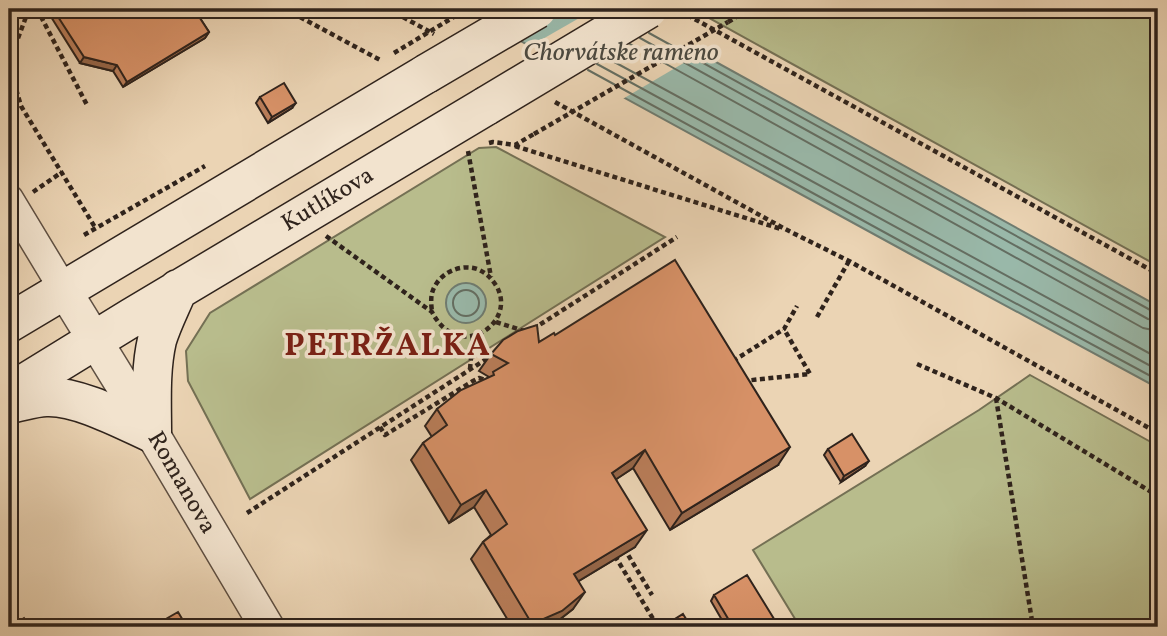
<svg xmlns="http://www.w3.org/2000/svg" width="1167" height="636" font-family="Vollkorn,serif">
  <rect width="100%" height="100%" fill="#ebd4b4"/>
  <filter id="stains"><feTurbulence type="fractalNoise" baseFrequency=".00286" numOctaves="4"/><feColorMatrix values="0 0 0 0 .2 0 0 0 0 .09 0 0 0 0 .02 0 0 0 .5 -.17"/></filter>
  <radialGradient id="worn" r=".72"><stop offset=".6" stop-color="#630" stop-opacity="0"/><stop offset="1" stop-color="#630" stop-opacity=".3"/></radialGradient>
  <!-- green -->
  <path fill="#b8bc8c" stroke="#747054" stroke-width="2" d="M 723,9 L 1152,9 L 1158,19 L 1158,266 L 700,13 Z
    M 496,147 L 665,237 L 250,499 L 188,381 L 186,351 L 210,313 L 479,148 Z
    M 1030,375 L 1158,446 L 1158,627 L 800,627 L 753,550 L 979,410 Z"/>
  <!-- water -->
  <path fill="#99b8a9" stroke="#6f7c71" stroke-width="2" d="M 462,9 L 620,9 L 1158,306 L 1158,388 L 912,255 Z
    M446 303a20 20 0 1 1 40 0a20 20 0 1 1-40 0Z"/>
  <!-- pier -->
  <path fill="#ebd4b4" d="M 595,9 L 627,9 L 704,51 L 621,100 L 527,48 Z"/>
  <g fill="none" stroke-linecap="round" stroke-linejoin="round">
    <!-- shore -->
    <path stroke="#646e62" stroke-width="2" d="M 649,33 L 1152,311 L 1158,312
      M 640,38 L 1148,319 L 1158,321
      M 630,44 L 1143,328 L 1158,331
      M 607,58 L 1158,358
      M 597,64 L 1158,370
      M 588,70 L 915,249 L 1158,380
      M453 303a13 13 0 1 1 26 0a13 13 0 1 1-26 0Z"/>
    <defs>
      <path id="minor" d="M 9,199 L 64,290"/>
      <path id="tertiary" d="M 64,290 L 152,433 L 267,627"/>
      <path id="secondary" d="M 9,323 L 426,74
        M 9,393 L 131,318 L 486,106
        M 9,404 C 21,402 35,397 47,397 C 79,396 123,420 152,433 C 152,403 150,370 157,340 C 162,323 171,306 178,289"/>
    </defs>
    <!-- minor casing -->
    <use href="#minor" stroke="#5e4f42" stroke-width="31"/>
    <!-- tertiary casing -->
    <use href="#tertiary" stroke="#5e4f42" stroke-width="36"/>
    <!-- secondary casing -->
    <use href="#secondary" stroke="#2f231c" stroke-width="41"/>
    <!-- path -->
    <path stroke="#2f231c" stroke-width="4.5" stroke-dasharray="5 3.5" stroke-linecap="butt" d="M 37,9 L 87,105
      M 285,9 L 382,61
      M 388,9 L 434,34
      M 680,11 L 1158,274
      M 728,22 L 750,9
      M 9,62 L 29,9
      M 9,65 L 21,106 L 96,229
      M 555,102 L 785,229 L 849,261 L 1158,433
      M 489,143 L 493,142 L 515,145 L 534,134
      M 515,146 L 781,229
      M 468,151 L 491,277
      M 33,192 L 62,172
      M 84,235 L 205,166
      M 326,236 L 432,312 C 458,363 517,324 497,287 C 492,279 487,273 477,269 C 462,264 443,271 435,286 C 430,294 431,303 432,312
      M 817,317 L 849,261
      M 496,322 L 524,331
      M 533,329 L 677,237
      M 733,361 L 784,329 L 797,306
      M 917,364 L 996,398 L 1158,496
      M 470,369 L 473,336
      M 743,381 L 810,374 L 784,329
      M 996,398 L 1033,627
      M 380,427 L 385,435 L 473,381 L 479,378 L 488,381
      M 247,513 L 491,356
      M 624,548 L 652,595
      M 615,556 L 658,627"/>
    <!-- minor -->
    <use href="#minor" stroke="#f2e3ce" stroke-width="28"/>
    <!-- tertiary -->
    <use href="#tertiary" stroke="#f2e3ce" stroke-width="33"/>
    <!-- secondary -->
    <use href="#secondary" stroke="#f2e3ce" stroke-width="38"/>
    <defs>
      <path id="secondary-bridge" d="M 426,74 L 537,9
        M 486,106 L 648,9"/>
    </defs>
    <!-- secondary-bridge casing -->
    <use href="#secondary-bridge" stroke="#2f231c" stroke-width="41" stroke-linecap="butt"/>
    <!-- path-bridge -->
    <path stroke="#2f231c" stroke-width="4.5" stroke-dasharray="5 3.5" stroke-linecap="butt" d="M 394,53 L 467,9
      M 534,134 L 728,22"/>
    <!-- secondary-bridge -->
    <use href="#secondary-bridge" stroke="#f2e3ce" stroke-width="38"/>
  </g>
  <!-- wall -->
  <path fill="#b97d59" stroke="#2f231c" stroke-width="2" d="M 50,9 L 194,9 L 209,32 L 205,38 L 123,87 L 113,71 L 80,63 L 48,12 Z
    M 260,97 L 292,108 L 268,123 L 256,103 Z
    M 555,335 L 778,465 L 670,530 L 633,468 L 616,479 L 635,547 L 579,581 L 573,609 L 550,627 L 512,627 L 471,559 L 483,542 L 491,535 L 474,507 L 449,523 L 411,460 L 423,443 L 432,437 L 425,426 L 437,409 L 489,377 L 479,371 L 491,354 L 539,342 Z
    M 828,449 L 865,466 L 841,482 L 824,455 Z
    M 714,595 L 779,627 L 726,627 L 711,601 Z"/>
  <!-- shaded-wall -->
  <path fill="#966648" stroke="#2f231c" stroke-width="2" d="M 209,32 L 205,38 L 123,87 L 127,82 Z
    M 84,57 L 117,65 L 113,71 L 80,63 Z
    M 296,103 L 292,108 L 268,123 L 272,117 Z
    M 790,447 L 778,465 L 670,530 L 682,513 Z
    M 645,450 L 633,468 L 600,490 L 612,473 Z
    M 869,461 L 865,466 L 841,482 L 844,476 Z
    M 486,490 L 474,507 L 449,523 L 461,505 Z
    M 647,530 L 635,547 L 562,591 L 574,574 Z
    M 585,592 L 573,609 L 550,627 L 529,627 L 532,624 Z"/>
  <!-- building -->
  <path fill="#d79167" stroke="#2f231c" stroke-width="2" d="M 53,9 L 194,9 L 209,32 L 127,82 L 117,65 L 84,57 Z
    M 284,83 L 296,103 L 272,117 L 260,97 Z
    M 675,260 L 790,447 L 682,513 L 645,450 L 612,473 L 647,530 L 574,574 L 585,592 L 562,611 L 532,624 L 483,542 L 507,524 L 486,490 L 461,505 L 423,443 L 447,425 L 437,409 L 461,390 L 494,375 L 493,372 L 508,363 L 491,354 L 503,340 L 518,331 L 537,325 L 539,342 L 554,333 L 555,335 Z
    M 852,434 L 869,461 L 844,476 L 828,449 Z
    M 747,575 L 779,627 L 733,627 L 714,595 Z
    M 178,612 L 187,627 L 152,627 Z
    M 683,614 L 691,627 L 662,627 Z
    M 9,618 L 13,625 L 24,618 L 30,627 L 9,627 Z"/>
  <g text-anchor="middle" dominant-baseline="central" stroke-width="7" stroke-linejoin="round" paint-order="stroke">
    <!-- street labels -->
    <g font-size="24" fill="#2f231c" stroke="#f2e3ce">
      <text transform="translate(328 200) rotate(-31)">Kutlíkova</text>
      <text transform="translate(181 483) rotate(60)">Romanova</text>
    </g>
    <!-- water labels -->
    <g font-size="26" font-style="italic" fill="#4a483f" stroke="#f2e3ce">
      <text x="621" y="53">Chorvátske rameno</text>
    </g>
    <!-- district labels -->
    <g font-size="32" font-weight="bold" letter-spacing="2" fill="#7a1f14" stroke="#f2e3ce">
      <text x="388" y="347">PETRŽALKA</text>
    </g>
  </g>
  <!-- margin -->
  <rect width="1167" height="636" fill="none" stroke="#ebd4b4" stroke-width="35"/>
  <rect x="10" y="10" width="1146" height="615" fill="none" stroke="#2f231c" stroke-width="3.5"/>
  <rect x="18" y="18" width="1132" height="601" fill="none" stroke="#2f231c" stroke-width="2"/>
  <rect width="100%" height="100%" filter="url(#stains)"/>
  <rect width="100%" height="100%" fill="url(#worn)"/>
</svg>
